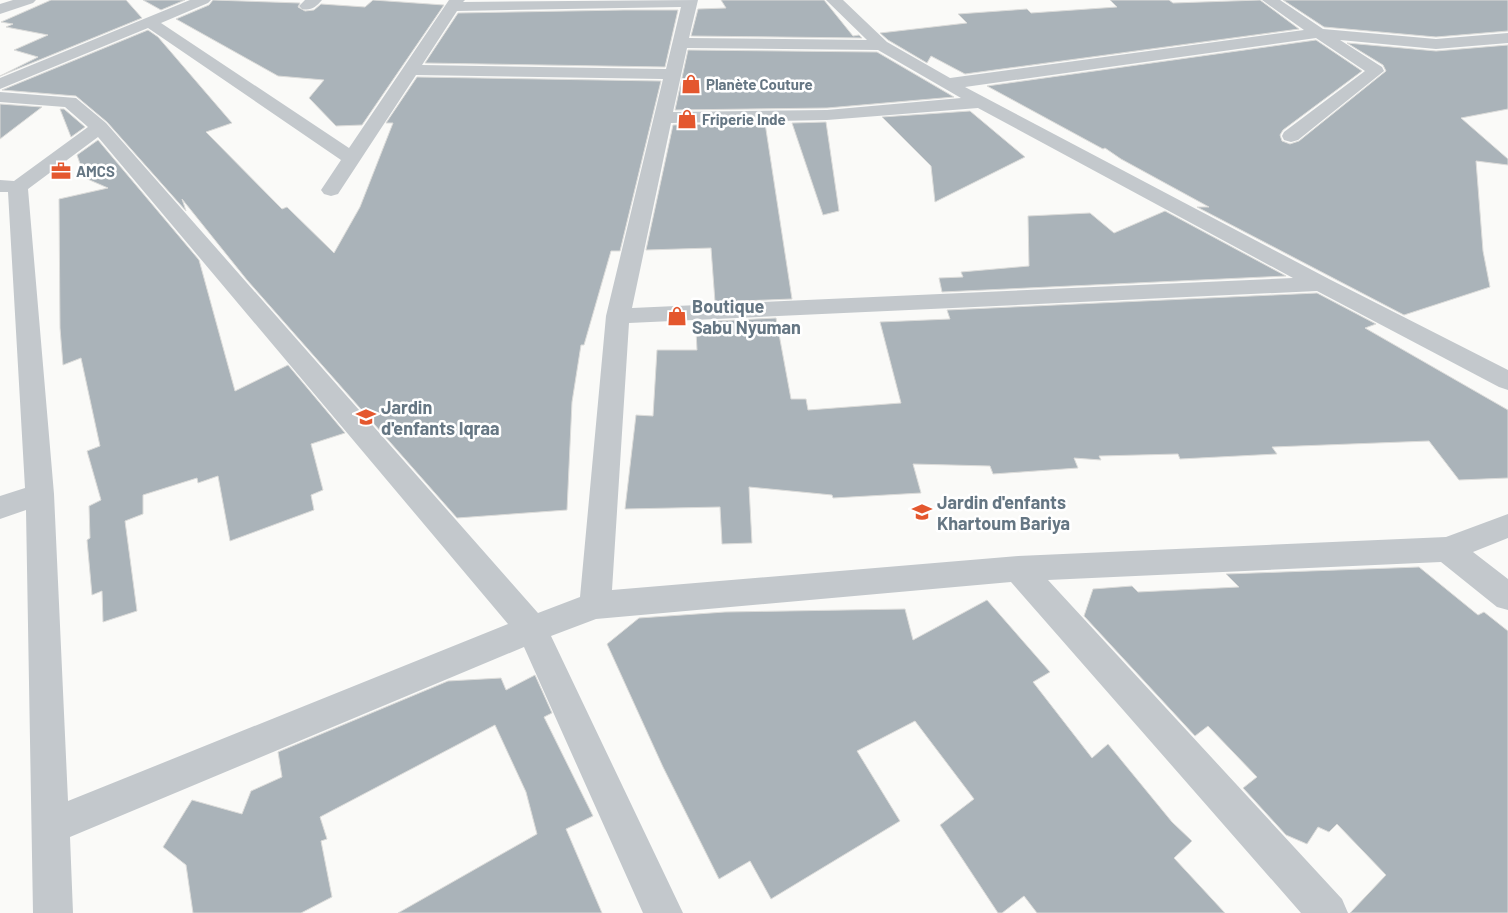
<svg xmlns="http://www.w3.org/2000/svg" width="1508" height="913" font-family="Barlow,sans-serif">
  <rect width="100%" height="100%" fill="#fafaf8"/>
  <!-- building -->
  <path fill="#aab3b9" stroke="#dcdcda" d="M 51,0 L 126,0 L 142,18 L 0,76 L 38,57 L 14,50 L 48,35 L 6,27 L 13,24 L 1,22 Z
    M 143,0 L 185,0 L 161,10 Z
    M 213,0 L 300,3 L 298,7 L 305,11 L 314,10 L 321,4 L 365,7 L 373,0 L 444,5 L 362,125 L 336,126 L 309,98 L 324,80 L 278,76 L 176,19 L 209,5 Z
    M 721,0 L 824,0 L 853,36 L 859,35 L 862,38 L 691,36 L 698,9 L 726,8 Z
    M 1110,0 L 1169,0 L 1173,3 L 1260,0 L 1299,29 L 965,74 L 931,56 L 927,63 L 888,40 L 880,33 L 967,23 L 958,14 L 1027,9 L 1031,13 L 1117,7 Z
    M 1283,0 L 1508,0 L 1508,31 L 1436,37 L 1324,27 Z
    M 624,10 L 678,10 L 665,67 L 425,63 L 458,13 Z
    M 148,30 L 158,37 L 232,123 L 206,132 L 282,209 L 287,207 L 334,253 L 360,207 L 393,123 L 386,123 L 417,77 L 661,81 L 620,251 L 611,251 L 584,345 L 581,345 L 572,402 L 567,510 L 457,518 L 247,280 L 182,199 L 186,211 L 107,122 L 76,96 L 2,90 Z
    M 1316,40 L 1362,71 L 1283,130 L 1280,135 L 1282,141 L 1290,144 L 1299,141 L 1386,71 L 1383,65 L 1347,43 L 1436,51 L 1508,45 L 1508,109 L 1461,118 L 1508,159 L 1508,165 L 1476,161 L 1483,251 L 1490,287 L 1404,315 L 1197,207 L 1209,207 L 1121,159 L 1105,148 L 1103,149 L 987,86 Z
    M 688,50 L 877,52 L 954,97 L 827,108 L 675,110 Z
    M 0,104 L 42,107 L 0,139 Z
    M 60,109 L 64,109 L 85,127 L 71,137 Z
    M 970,111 L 1025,157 L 935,202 L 931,166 L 882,117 Z
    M 826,122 L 839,211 L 823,215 L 792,123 Z
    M 765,123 L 792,299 L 715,302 L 711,248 L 646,250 L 673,125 Z
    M 98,140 L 199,260 L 235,391 L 288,365 L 345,433 L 311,444 L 323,490 L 311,495 L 314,510 L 230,541 L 218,476 L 198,483 L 197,478 L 143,495 L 143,514 L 125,521 L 137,611 L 103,622 L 102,591 L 92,595 L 87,540 L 90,538 L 89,506 L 101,500 L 87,451 L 100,446 L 81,358 L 63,365 L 60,328 L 59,199 L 108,188 L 85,178 L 77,155 Z
    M 1165,211 L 1286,276 L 942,292 L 939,278 L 963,277 L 961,272 L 1029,266 L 1028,216 L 1090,213 L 1114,233 Z
    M 1317,293 L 1376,324 L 1365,328 L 1508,410 L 1508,478 L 1459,480 L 1429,441 L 1272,447 L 1277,454 L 1180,459 L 1178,454 L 1099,456 L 1101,460 L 1074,458 L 1078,468 L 993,474 L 990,466 L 913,464 L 921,493 L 833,498 L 832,495 L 749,487 L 752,543 L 722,544 L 720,507 L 625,509 L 636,415 L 653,416 L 657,350 L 697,350 L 696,331 L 717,330 L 717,321 L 776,318 L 791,399 L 806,399 L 808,410 L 901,403 L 880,322 L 950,319 L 947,310 Z
    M 1419,567 L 1478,615 L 1484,612 L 1508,631 L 1508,913 L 1350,913 L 1386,875 L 1337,824 L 1329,832 L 1318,827 L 1307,844 L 1286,835 L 1243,788 L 1257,777 L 1208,726 L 1195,736 L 1084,616 L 1093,589 L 1132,586 L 1138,592 L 1239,587 L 1226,574 Z
    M 987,600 L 1050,672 L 1033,682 L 1092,758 L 1108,744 L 1172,822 L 1192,841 L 1174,858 L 1225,913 L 1037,913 L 1024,896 L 1002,913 L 998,913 L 940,825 L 974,799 L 915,721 L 857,751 L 900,821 L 771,899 L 750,861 L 719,879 L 663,767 L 607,644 L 639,618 L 725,612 L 905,609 L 913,640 Z
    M 535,675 L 552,713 L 544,717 L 593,816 L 566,829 L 602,913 L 398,913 L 537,834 L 526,792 L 495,725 L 320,817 L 327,839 L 321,841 L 332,897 L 301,913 L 193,913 L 186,865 L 163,847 L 192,800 L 242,814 L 251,791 L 282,777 L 278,752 L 448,681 L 501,678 L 506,690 Z"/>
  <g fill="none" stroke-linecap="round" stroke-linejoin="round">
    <!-- minor -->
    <path fill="#c3c8cc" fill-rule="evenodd" d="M 13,0 L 36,0 L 33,3 L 0,14 L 0,4 Z
      M 190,0 L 211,0 L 208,3 L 161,23 L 349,148 L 449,0 L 465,0 L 463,2 L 698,0 L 689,38 L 867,40 L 826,0 L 843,0 L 887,42 L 950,78 L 1304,30 L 1262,0 L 1280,0 L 1323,29 L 1436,39 L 1508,33 L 1508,43 L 1436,49 L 1340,40 L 1382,67 L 1384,71 L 1298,140 L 1291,142 L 1284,140 L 1282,136 L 1284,132 L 1365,71 L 1316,38 L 965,87 L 1329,279 L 1508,370 L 1508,390 L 1499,387 L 1317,291 L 629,323 L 612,590 L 1018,556 L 1446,537 L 1508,514 L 1508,538 L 1473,552 L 1508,579 L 1508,610 L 1497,607 L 1441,562 L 1048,580 L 1342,899 L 1348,913 L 1301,913 L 1011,582 L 596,619 L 551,636 L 683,913 L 643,913 L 524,647 L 70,837 L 73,913 L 33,913 L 26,510 L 0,519 L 0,496 L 25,488 L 8,192 L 0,192 L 0,180 L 14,181 L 88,127 L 65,107 L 0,102 L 0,92 L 76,98 L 106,123 L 538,613 L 580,597 L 606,316 L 663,79 L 416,75 L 338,194 L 331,196 L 324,194 L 321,190 L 341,160 L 148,28 L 0,89 L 0,78 ZM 681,7 L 666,69 L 422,65 L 457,11 ZM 687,48 L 878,50 L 961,98 L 827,110 L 673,112 ZM 978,108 L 1293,278 L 632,308 L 671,123 L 827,120 ZM 98,137 L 508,624 L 68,801 L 54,494 L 28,189 Z
      M 305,0 L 322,0 C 316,7 311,11 302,9 L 299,6 Z"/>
  </g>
  <!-- icons -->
  <defs>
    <symbol id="shop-bare" viewBox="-9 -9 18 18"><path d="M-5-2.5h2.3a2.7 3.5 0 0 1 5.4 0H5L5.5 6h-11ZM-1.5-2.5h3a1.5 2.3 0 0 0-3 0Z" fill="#e4572e" stroke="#fff" stroke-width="2.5" paint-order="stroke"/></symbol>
    <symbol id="office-bare" viewBox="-9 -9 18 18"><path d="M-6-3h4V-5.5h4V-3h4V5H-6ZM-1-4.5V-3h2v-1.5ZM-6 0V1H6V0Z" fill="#e4572e" stroke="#fff" stroke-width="2.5" paint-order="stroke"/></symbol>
    <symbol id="school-bare" viewBox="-9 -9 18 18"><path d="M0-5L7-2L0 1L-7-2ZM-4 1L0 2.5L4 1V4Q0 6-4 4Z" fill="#e4572e" stroke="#fff" stroke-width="2.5" paint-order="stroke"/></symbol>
  </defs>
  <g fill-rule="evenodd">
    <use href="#shop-bare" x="677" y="70" width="28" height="28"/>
    <use href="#shop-bare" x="673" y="105" width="28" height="28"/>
    <use href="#office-bare" x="47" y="157" width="28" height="28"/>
    <use href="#shop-bare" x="663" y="302" width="28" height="28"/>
    <use href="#school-bare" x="352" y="403" width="28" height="28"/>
    <use href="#school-bare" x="908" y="498" width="28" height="28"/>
  </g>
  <g text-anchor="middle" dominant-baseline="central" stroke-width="5" stroke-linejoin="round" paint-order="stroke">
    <!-- far-poi labels -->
    <g font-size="15" font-weight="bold" fill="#657683" stroke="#fff" text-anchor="start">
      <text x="706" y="84">Planète Couture</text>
      <text x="702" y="119">Friperie Inde</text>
      <text x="76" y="171">AMCS</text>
    </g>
    <!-- poi labels -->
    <g font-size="18" font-weight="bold" fill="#657683" stroke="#fff" text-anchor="start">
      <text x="692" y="306">Boutique<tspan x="692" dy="21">Sabu Nyuman</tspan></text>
      <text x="381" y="407">Jardin<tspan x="381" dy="21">d'enfants Iqraa</tspan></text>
      <text x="937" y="502">Jardin d'enfants<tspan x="937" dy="21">Khartoum Bariya</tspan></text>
    </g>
  </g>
</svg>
